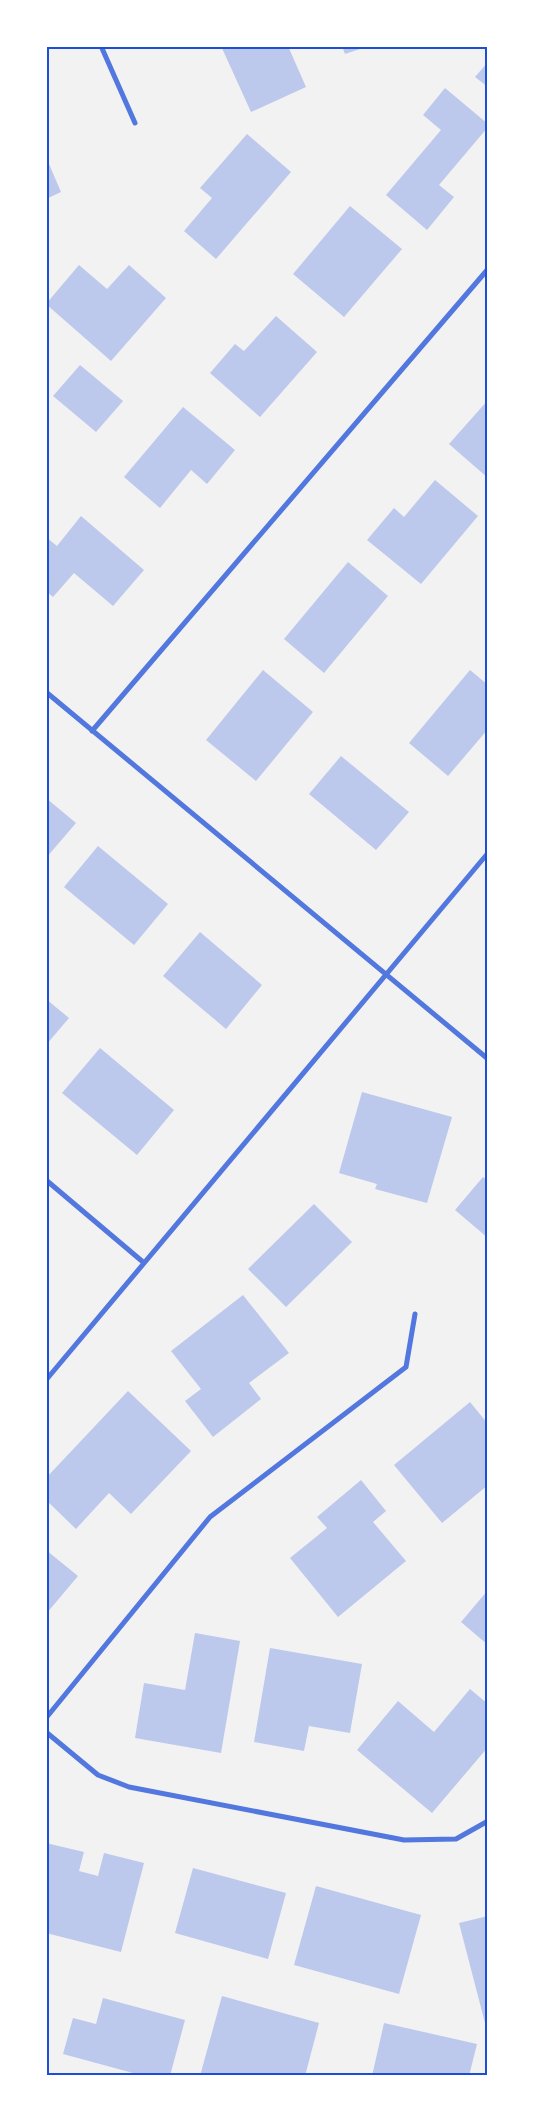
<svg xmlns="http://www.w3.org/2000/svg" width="534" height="2122" font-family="Signika,sans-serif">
  <rect width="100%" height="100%" fill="#f2f2f2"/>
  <!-- building -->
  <path fill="#bdc9ec" d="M 221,46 L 288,46 L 306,87 L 251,112 Z
    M 342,46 L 366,46 L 366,47 L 345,54 Z
    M 488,62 L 488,87 L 475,77 Z
    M 445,88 L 488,124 L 488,127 L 439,185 L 454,197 L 427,230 L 386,195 L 441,130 L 423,115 Z
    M 247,134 L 291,172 L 216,259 L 184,231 L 212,198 L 200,188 Z
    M 46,157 L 61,192 L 46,199 Z
    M 350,206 L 402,249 L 344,317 L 293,274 Z
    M 79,265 L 107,289 L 129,265 L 166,298 L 111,361 L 46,304 Z
    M 276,316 L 317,352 L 260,417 L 210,373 L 235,344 L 244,351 Z
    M 80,365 L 123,401 L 96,432 L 53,396 Z
    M 488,400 L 488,478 L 449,444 Z
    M 183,407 L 235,450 L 207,484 L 191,470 L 160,508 L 124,477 Z
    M 435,480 L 478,516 L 421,584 L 367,540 L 394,508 L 404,517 Z
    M 81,516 L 144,570 L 113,606 L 74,573 L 53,597 L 46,591 L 46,537 L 57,546 Z
    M 348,562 L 388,596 L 324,673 L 284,639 Z
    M 263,670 L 313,712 L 256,781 L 206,740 Z
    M 470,670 L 488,685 L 488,729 L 448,776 L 409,743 Z
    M 341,756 L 409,812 L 376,850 L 309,794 Z
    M 46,798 L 76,823 L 46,858 Z
    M 98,846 L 168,904 L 134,945 L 64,887 Z
    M 200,932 L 262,985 L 226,1029 L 163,976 Z
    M 46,999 L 69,1018 L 46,1045 Z
    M 100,1048 L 174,1110 L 137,1155 L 62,1093 Z
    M 362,1092 L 452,1117 L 427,1203 L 375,1189 L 377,1184 L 339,1173 Z
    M 483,1177 L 488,1181 L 488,1238 L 455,1210 Z
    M 314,1204 L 352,1242 L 286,1307 L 248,1269 Z
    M 243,1295 L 289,1353 L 249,1383 L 261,1399 L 213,1437 L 185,1401 L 201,1389 L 171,1351 Z
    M 128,1391 L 191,1451 L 131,1514 L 109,1493 L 76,1529 L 46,1500 L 46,1478 Z
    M 470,1402 L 488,1424 L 488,1485 L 442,1523 L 394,1465 Z
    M 361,1480 L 386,1511 L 373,1522 L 406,1561 L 338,1617 L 290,1558 L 327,1528 L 317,1517 Z
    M 46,1550 L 78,1576 L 46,1614 Z
    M 488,1590 L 488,1645 L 461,1622 Z
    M 195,1633 L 240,1641 L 221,1753 L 135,1738 L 144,1683 L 185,1690 Z
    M 270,1648 L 362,1664 L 350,1733 L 309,1726 L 304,1751 L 254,1742 Z
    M 470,1689 L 488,1704 L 488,1747 L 432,1813 L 357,1750 L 398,1701 L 434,1732 Z
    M 46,1843 L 84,1852 L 79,1871 L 98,1876 L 104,1853 L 144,1863 L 121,1952 L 46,1933 Z
    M 193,1868 L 286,1893 L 268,1959 L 175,1933 Z
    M 316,1886 L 421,1915 L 399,1994 L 294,1965 Z
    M 488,1916 L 488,2022 L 485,2023 L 459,1923 Z
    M 222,1996 L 319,2023 L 305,2076 L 200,2076 Z
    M 103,1998 L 185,2020 L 170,2076 L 144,2076 L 63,2054 L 73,2018 L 96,2024 Z
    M 384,2023 L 477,2044 L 469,2076 L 372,2076 Z"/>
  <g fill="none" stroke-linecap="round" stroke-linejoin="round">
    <!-- minor -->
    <path stroke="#5277de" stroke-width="5" d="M 101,46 L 135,123
      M 46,692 L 488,1059
      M 92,731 L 488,269
      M 46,1180 L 143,1262
      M 46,1380 L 488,853
      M 46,1718 L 210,1517 L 406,1367 L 415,1314
      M 46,1732 L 98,1775 L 129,1787 L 404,1840 L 456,1839 L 488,1821"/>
  </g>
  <!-- border -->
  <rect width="534" height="2122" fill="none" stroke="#ffffff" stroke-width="95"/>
  <rect x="48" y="48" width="438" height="2026" fill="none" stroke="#1d4ed8" stroke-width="2"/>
</svg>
